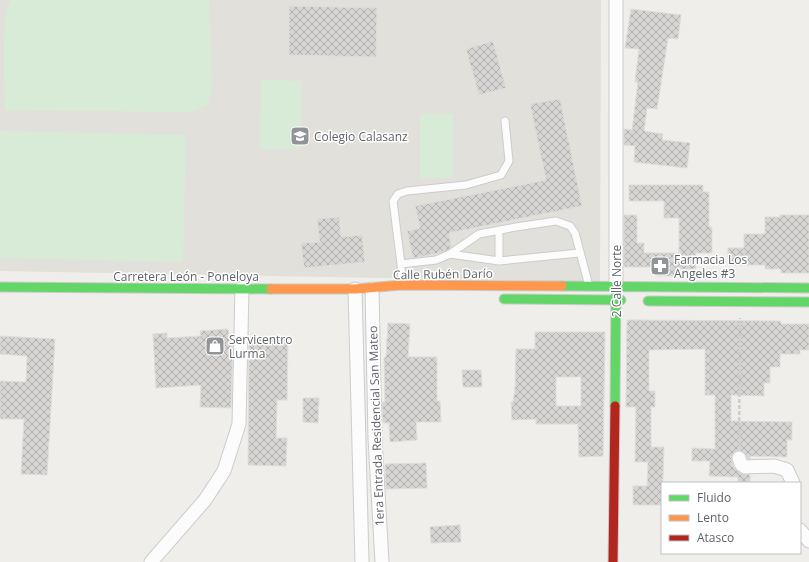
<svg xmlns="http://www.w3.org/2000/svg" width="809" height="562" font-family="'Open Sans',sans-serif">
  <defs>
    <pattern id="building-cross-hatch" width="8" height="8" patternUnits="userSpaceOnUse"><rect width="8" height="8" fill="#d6d5d3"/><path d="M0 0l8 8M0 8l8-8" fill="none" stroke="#b1b0af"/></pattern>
  </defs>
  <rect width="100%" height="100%" fill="#efeeea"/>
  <!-- education -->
  <path fill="#e2e0da" d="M 0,0 L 601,0 L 600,282 L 0,271 Z"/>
  <!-- grass -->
  <path fill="#d8ebd6" d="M 11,0 L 209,0 L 212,90 L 208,105 L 189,112 L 5,110 C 5,87 0,15 11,0 Z
    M 261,80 L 302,81 L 301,149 L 260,149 Z
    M 420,114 L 453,114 L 453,178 L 420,178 Z
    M 0,131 L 186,135 L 183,262 L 0,258 Z"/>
  <!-- building -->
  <path fill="url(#building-cross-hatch)" stroke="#deddd9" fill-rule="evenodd" d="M 289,6 L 377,8 L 376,57 L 289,55 Z
    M 631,9 L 681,15 L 678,39 L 668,38 L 657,109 L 647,108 L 644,131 L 663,134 L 662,140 L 690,143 L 687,168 L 634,162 L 635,146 L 624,145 L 624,129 L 632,130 L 638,82 L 635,82 L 639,49 L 625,48 Z
    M 493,41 L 506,88 L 479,95 L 466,49 Z
    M 560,99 L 582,206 L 449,233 L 451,247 L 448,250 L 439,253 L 413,258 L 407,231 L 420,228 L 415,206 L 546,180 L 530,104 Z
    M 629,185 L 703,185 L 703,192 L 709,192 L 709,227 L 712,227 L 712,253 L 696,253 L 696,269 L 675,269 L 675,276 L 656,276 L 656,267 L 624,267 L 624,215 L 637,215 L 637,243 L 644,243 L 644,253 L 679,253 L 679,218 L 664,218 L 664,201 L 629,201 Z
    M 780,215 L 809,215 L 809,273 L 781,273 L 781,269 L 765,269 L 765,265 L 728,265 L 728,248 L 744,248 L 744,234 L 765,234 L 765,217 L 780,217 Z
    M 339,217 L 341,237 L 362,235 L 365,262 L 304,268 L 301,243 L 320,242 L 317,219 Z
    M 627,320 L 781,321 L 781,324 L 809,324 L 809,350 L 800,350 L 800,354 L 780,354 L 780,367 L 770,367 L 770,383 L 764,383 L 764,396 L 731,395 L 731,421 L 792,422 L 792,440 L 787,440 L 787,457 L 750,456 L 750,459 L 748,459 L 744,452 L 737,450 L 731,456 L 733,467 L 741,474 L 750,475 L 750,483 L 738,483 L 738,477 L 709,476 L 710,461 L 692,461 L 692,448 L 715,449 L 715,395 L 705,395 L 705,349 L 649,350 L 649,391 L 655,391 L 655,407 L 651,407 L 651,447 L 664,447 L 662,505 L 633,505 L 633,486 L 647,486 L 648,462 L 635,462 L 636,407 L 626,407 Z
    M 388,323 L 410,324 L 408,357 L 437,357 L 437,401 L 440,401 L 441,422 L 416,422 L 417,440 L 390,442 L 389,423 L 383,423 L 382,402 L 385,402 L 384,358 L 386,357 Z
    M 228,329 L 229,337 L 233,337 L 231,408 L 200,407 L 201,385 L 156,388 L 153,334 L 167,333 L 167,338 L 201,336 L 200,331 Z
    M 535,332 L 605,332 L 603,456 L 579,457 L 578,424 L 536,424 L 536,419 L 512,420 L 511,402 L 513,402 L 515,389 L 516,349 L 535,349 ZM 556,377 L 581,377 L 581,406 L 556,406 Z
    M 0,336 L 55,339 L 47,475 L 21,474 L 24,419 L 0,419 L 0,381 L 26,382 L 27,356 L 0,354 Z
    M 249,337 L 288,338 L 287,400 L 277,400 L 276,438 L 287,438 L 286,466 L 248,465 Z
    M 462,370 L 481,370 L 482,387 L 463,387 Z
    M 303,398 L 319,398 L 318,423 L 303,422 Z
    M 426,463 L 427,488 L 386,489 L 385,464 Z
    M 460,525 L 461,542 L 431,543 L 430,527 Z"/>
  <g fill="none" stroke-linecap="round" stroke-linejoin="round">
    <defs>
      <path id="lane" d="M 499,230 L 499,261
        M 450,254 L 499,261 L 579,253
        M 401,264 L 436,260 L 450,254 L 479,234 L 516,227 L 556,221 L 570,226 L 575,233 L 589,286
        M 402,285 L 401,264 L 393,201 L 398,194 L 407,191 L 466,185 L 501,175 L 509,161 L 505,121"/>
      <path id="street" d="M 616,288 L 616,0
        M 355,289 L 362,562
        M 372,289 L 375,439 L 382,562
        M 739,458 L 741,464 L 745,467 L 774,466 L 787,470 L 793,483
        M 800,530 L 809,541
        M 151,562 L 205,500 L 224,471 L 239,424 L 242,288"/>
      <path id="fast" d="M 562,286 L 809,288
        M 0,287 L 271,289
        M 504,299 L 621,300
        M 648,301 L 809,302
        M 615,406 L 616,288"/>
      <path id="slow" d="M 271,289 L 355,289 L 402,285 L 562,286"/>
      <path id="jam" d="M 613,562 L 615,406"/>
    </defs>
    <!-- lane casing -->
    <use href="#lane" stroke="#cbcccc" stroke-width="9"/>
    <!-- street casing -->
    <use href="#street" stroke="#cbcccc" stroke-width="15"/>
    <!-- fast casing -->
    <use href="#fast" stroke="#cacacb" stroke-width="11"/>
    <!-- slow casing -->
    <use href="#slow" stroke="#cacacb" stroke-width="11"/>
    <!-- jam casing -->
    <use href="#jam" stroke="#cacacb" stroke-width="11"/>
    <!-- path -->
    <path stroke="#cacfcc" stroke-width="2.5" stroke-dasharray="4 2" stroke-linecap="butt" d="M 739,445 L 740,318"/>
    <!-- lane -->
    <use href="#lane" stroke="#fdfcfc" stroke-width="7"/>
    <!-- street -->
    <use href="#street" stroke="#fdfcfc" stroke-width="13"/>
    <!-- fast -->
    <use href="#fast" stroke="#63d668" stroke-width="9"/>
    <!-- slow -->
    <use href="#slow" stroke="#ff974d" stroke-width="9"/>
    <!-- jam -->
    <use href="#jam" stroke="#b3261e" stroke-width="9"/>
  </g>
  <!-- icons -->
  <defs>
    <symbol id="school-square" viewBox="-11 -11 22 22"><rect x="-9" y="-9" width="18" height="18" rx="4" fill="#919496" stroke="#fff"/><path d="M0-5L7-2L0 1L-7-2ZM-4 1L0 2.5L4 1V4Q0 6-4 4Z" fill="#fff"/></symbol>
    <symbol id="pharmacy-square" viewBox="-11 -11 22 22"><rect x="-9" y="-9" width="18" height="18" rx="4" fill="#919496" stroke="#fff"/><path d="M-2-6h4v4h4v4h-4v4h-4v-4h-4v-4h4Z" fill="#fff"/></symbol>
    <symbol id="shop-square" viewBox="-11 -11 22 22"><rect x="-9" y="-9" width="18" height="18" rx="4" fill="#919496" stroke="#fff"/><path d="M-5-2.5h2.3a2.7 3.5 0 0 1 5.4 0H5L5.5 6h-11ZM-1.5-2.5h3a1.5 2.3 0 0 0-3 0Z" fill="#fff"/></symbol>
  </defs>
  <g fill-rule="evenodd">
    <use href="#school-square" x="289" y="125" width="22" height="22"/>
    <use href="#pharmacy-square" x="649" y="255" width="22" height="22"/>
    <use href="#shop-square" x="204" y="335" width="22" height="22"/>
  </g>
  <g text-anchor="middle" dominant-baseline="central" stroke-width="3" stroke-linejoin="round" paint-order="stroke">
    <!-- poi labels -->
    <g font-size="12" fill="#5f6368" stroke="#fff" text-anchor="start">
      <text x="314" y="136">Colegio Calasanz</text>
      <text x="674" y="259">Farmacia Los<tspan x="674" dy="14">Angeles #3</tspan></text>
      <text x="229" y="339">Servicentro<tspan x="229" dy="14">Lurma</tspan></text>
    </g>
    <!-- street labels -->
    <g font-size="12" fill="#5f6368" stroke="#fff">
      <text transform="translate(443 274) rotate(-1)">Calle Rubén Darío</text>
      <text x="186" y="276">Carretera León - Poneloya</text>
      <text transform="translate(616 281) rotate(-90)">2 Calle Norte</text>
      <text transform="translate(376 426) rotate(-92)">1era Entrada Residencial San Mateo</text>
    </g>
  </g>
  <!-- legend -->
  <rect x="661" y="482" width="140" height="72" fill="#ffffff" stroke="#bfc1c3"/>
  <rect x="669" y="495" width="20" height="6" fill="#63d668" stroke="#bfc1c3"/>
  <text x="697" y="502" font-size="12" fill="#5f6368">Fluido</text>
  <rect x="669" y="515" width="20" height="6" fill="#ff974d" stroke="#bfc1c3"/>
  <text x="697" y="522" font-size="12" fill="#5f6368">Lento</text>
  <rect x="669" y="535" width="20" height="6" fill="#b3261e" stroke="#bfc1c3"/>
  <text x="697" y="542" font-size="12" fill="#5f6368">Atasco</text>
</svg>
